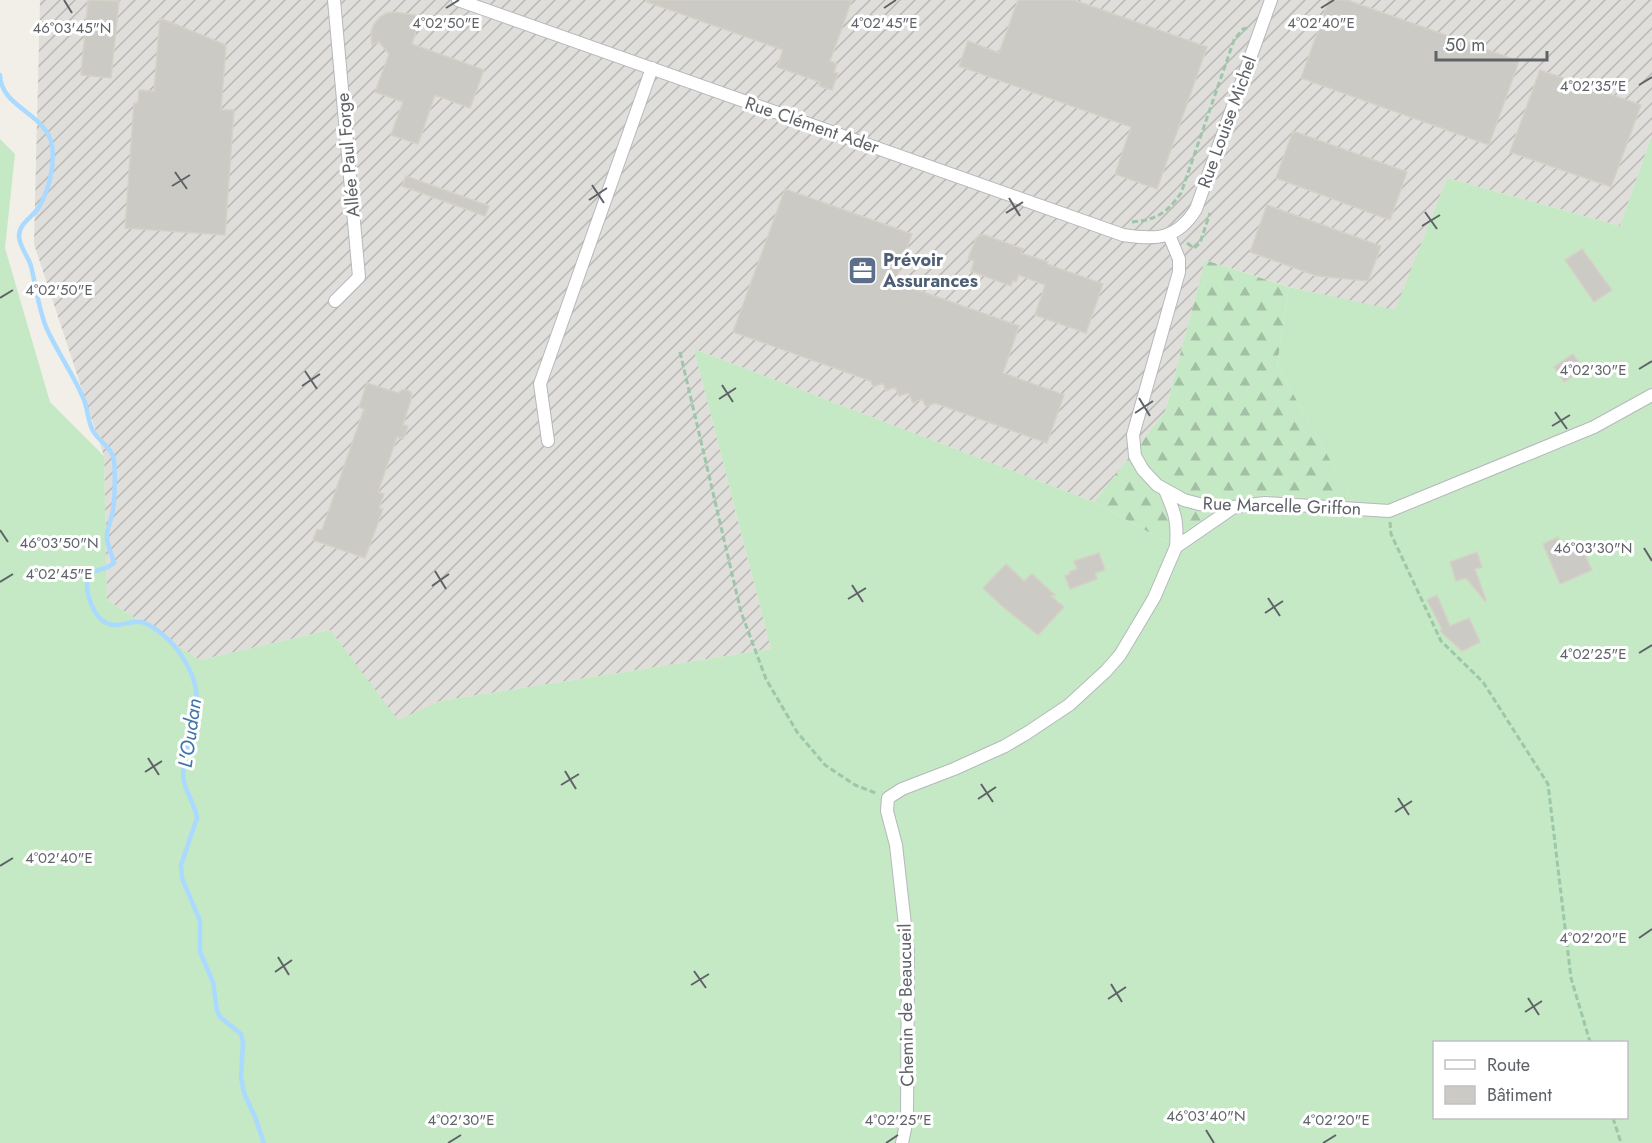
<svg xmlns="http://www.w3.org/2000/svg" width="1652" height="1143" font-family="Jost,sans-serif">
  <defs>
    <pattern id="industrial-furrows" width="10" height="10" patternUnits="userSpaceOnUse" patternTransform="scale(1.5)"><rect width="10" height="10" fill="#e0deda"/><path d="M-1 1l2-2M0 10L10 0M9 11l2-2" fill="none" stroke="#b9b8b5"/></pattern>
    <pattern id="forest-firs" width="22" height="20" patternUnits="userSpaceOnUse" patternTransform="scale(1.5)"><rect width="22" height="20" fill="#c5e8c5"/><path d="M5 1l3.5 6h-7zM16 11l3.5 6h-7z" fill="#a3c0a4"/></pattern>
  </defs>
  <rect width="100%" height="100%" fill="#f1efe8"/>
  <!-- industrial -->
  <path fill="url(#industrial-furrows)" d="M 40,0 L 1652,0 L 1652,135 L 1620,226 L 1447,178 L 1395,311 L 1290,287 L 1205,260 L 1165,412 L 1094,502 L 694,349 L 771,649 L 440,701 L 397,721 L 330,630 L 200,660 L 107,600 L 104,456 L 34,244 Z"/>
  <!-- grass -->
  <path fill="#c5e8c5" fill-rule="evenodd" d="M 1652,135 L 1652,1143 L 0,1143 L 0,139 L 15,154 L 5,248 L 50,402 L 104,456 L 107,600 L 200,660 L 330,630 L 398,720 L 440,701 L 771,649 L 694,349 L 1094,502 L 1167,542 L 1245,494 L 1353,501 L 1277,365 L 1289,287 L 1395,310 L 1447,178 L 1620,226 ZM 1434,1042 L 1626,1042 L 1626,1118 L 1434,1118 Z"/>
  <!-- forest -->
  <path fill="url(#forest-firs)" d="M 1205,260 L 1289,287 L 1277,365 L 1353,501 L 1245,494 L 1167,542 L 1094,502 L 1165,412 Z"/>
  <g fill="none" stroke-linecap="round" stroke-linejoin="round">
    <!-- stream -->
    <path stroke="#aadaff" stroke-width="4.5" d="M 0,75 C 1,108 46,113 52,145 C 55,165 49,190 39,207 C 33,217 19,223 19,236 C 19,246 28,256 31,266 C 36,286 38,307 46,327 C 57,352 74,375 84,400 C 88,410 88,422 93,431 C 98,440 109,446 113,456 C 116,464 115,505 112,515 C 111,522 106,529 107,537 C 107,545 112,555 114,563 C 108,569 97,569 88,574 C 84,591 93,623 114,625 C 123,626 132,620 141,622 C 152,624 170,640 177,649 C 201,682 200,701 190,739 C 187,750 183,763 183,775 C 184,791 195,803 197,818 L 181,865 L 182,878 L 200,921 L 200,952 L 213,982 L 217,1011 L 220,1017 L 241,1034 L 243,1043 L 241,1077 L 244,1093 L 255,1117 L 264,1143"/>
  </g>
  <!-- building -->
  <path fill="#cccac5" stroke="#d6d1c6" stroke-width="1.5" d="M 88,0 L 119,1 L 111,78 L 81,75 Z
    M 647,0 L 852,0 L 830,61 L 837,64 L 834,72 L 838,73 L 832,90 L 819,86 L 820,82 L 777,67 L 783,50 L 647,2 Z
    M 1018,0 L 1074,0 L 1207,47 L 1157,189 L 1115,174 L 1131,127 L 959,66 L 968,41 L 999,53 Z
    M 1329,0 L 1347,0 L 1519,61 L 1489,145 L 1301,78 Z
    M 395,12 L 421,16 L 412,44 L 484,70 L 470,108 L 435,95 L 418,144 L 391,135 L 403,102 L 375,92 L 389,54 L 379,42 L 372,45 L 371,32 L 374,24 L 380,17 L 387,13 Z
    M 160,18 L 226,45 L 221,110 L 234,110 L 225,235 L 125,228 L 134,103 L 138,104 L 139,90 L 154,91 Z
    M 1540,70 L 1641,105 L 1611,187 L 1510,152 Z
    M 1293,131 L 1407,172 L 1390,220 L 1276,178 Z
    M 406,176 L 489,206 L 485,216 L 402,186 Z
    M 785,189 L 912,234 L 895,282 L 1019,326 L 1003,373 L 1064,395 L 1047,443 L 935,403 L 926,407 L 922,399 L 913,403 L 908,393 L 899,396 L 895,387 L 886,391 L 883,383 L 873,387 L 871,381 L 733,332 Z
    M 1267,205 L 1381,246 L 1368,281 L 1317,276 L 1250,252 Z
    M 980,235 L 985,235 L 1023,249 L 1021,253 L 1048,262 L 1047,264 L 1103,284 L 1086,333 L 1035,315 L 1045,285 L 1019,275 L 1016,282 L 1013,280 L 1011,286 L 971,271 L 974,261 L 968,259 L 976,238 Z
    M 1582,249 L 1612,290 L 1594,302 L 1565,260 Z
    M 1573,354 L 1584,369 L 1564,382 L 1554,367 Z
    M 367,383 L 398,393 L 402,390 L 407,390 L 411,392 L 412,396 L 403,425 L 408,426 L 403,439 L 397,437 L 378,492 L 384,494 L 379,508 L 383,509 L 365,558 L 313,540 L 317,529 L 322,530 L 364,409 L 359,407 Z
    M 1558,537 L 1563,548 L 1579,542 L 1592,570 L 1560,584 L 1543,544 Z
    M 1477,552 L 1482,567 L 1475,569 L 1486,600 L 1485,601 L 1466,578 L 1456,581 L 1450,562 Z
    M 1099,553 L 1105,570 L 1095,573 L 1097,579 L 1070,589 L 1065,576 L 1070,574 L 1069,572 L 1077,569 L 1074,561 Z
    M 1006,564 L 1024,581 L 1032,574 L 1055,595 L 1051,596 L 1064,607 L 1038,635 L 1002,606 L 983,588 Z
    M 1437,595 L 1450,626 L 1469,618 L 1480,642 L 1462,651 L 1440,631 L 1442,629 L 1427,600 Z"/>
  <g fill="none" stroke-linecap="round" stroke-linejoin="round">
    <defs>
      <path id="street" d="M 334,0 L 359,277 L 335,301
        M 458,0 L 1123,235 C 1156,240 1177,240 1196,209 L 1271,0
        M 1169,235 L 1179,259 L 1179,272 L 1133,435 L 1135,456 L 1143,470 L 1157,485 L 1184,500 L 1199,504 L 1234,507 L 1265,503 L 1389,511 L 1594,427 L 1652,395
        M 548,441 L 540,384 L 652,68
        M 1165,490 C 1175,513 1178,521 1176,547 L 1234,507
        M 902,1143 L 907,1119 L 908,952 L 896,845 L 887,811 L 888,798 L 902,789 L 954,769 L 1005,746 L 1027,733 L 1069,705 L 1106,671 L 1120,655 L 1154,598 L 1176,547"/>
    </defs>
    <!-- street casing -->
    <use href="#street" stroke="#b5b8bc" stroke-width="14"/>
    <!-- path -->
    <path stroke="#9cc7a9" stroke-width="3" stroke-dasharray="6 3" stroke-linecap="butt" d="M 1132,222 C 1156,220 1167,213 1181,193 L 1234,40 L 1243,29 L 1247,28
      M 1187,243 L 1194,248 L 1200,243 L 1210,213
      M 680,352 L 741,612 L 766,679 L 797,732 L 825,765 L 855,785 L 878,794
      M 1390,522 L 1391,534 L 1441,641 L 1483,682 L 1548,784 L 1571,978 L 1590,1042
      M 1613,1118 L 1621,1143"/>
    <!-- street -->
    <use href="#street" stroke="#fff" stroke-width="12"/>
  </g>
  <!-- ticks -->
  <path fill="none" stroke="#5f6368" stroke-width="2" d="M 64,0 L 72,13M 446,8 L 459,0M 884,8 L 896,0M 1321,8 L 1334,0M 1639,85 L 1652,77M 175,172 L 187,189M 592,185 L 604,203M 172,186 L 190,175M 1009,198 L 1020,216M 589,200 L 607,188M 1425,212 L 1437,229M 1006,213 L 1023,202M 1422,226 L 1440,215M 0,298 L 13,290M 1639,369 L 1652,361M 305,371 L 317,389M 722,385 L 733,402M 302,386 L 320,374M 1139,398 L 1150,416M 719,399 L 736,388M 1555,412 L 1567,429M 1135,413 L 1153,401M 1552,426 L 1570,415M 0,530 L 8,542M 1644,548 L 1652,561M 435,571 L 446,589M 0,582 L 13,574M 852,585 L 863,602M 432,586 L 449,574M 1268,598 L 1280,616M 848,599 L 866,588M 1265,613 L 1283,601M 1639,653 L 1652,645M 148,758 L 159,775M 565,771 L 576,789M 145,772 L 162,761M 981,784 L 993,802M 561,785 L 579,774M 1398,798 L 1409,815M 978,799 L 996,787M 1395,812 L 1412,801M 0,866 L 13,858M 1639,938 L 1652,929M 278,957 L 289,975M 694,971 L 706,988M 275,972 L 292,960M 1111,984 L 1122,1002M 691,985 L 709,974M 1528,998 L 1539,1015M 1108,999 L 1126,987M 1525,1012 L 1542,1001M 1206,1130 L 1214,1143M 448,1143 L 461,1135M 886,1143 L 898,1135M 1323,1143 L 1336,1135"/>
  <!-- icons -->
  <defs>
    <symbol id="office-square" viewBox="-11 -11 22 22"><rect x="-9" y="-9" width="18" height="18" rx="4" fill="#5c6f8a" stroke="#fff"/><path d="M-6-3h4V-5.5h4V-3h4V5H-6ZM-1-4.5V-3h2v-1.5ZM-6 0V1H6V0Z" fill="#fff"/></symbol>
  </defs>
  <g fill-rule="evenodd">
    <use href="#office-square" x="846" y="254" width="33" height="33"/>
  </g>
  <g text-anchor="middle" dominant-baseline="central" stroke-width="6" stroke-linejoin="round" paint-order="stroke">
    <!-- street labels -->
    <g font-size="18" fill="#5f6368" stroke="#fff">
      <text transform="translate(1227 122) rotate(-70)">Rue Louise Michel</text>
      <text transform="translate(812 125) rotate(19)">Rue Clément Ader</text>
      <text transform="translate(348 155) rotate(-95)">Allée Paul Forge</text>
      <text transform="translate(1282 506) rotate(2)">Rue Marcelle Griffon</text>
      <text transform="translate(906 1005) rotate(-91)">Chemin de Beaucueil</text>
    </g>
    <!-- service labels -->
    <g font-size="18" font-weight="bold" fill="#4e5e75" stroke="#fff" text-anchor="start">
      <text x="883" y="260">Prévoir<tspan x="883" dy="21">Assurances</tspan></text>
    </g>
    <!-- water labels -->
    <g font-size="20" font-style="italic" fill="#4174aa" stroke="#fff">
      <text transform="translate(190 733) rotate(-82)">L'Oudan</text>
    </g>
  </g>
  <g font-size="15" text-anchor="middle" fill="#5f6368" stroke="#fff" stroke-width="6" stroke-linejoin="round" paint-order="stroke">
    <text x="884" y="28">4°02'45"E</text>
    <text x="446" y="28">4°02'50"E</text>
    <text x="1321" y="28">4°02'40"E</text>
    <text x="72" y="33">46°03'45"N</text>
    <text x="1593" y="91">4°02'35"E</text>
    <text x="59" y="295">4°02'50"E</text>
    <text x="1593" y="375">4°02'30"E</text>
    <text x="59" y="548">46°03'50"N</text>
    <text x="1593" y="553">46°03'30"N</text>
    <text x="59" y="579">4°02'45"E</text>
    <text x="1593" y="659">4°02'25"E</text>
    <text x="59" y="863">4°02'40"E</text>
    <text x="1593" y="943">4°02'20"E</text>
    <text x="1206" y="1121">46°03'40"N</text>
    <text x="461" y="1125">4°02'30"E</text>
    <text x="898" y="1125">4°02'25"E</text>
    <text x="1336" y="1125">4°02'20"E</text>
  </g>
  <!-- legend -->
  <rect x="1433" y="1041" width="195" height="78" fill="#ffffff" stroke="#bfc1c3" stroke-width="1.5"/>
  <rect x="1445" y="1060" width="30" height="9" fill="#ffffff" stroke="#bfc1c3" stroke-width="1.5"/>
  <text x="1487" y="1071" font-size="18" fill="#5f6368">Route</text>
  <rect x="1445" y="1086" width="30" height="18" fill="#cccac5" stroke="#bfc1c3" stroke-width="1.5"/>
  <text x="1487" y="1101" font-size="18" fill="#5f6368">Bâtiment</text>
  <!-- scale -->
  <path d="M1436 51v9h111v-9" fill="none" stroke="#5f6368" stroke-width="3"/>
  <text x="1445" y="51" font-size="18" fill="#5f6368" stroke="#ffffff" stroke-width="4.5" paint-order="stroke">50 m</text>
</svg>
